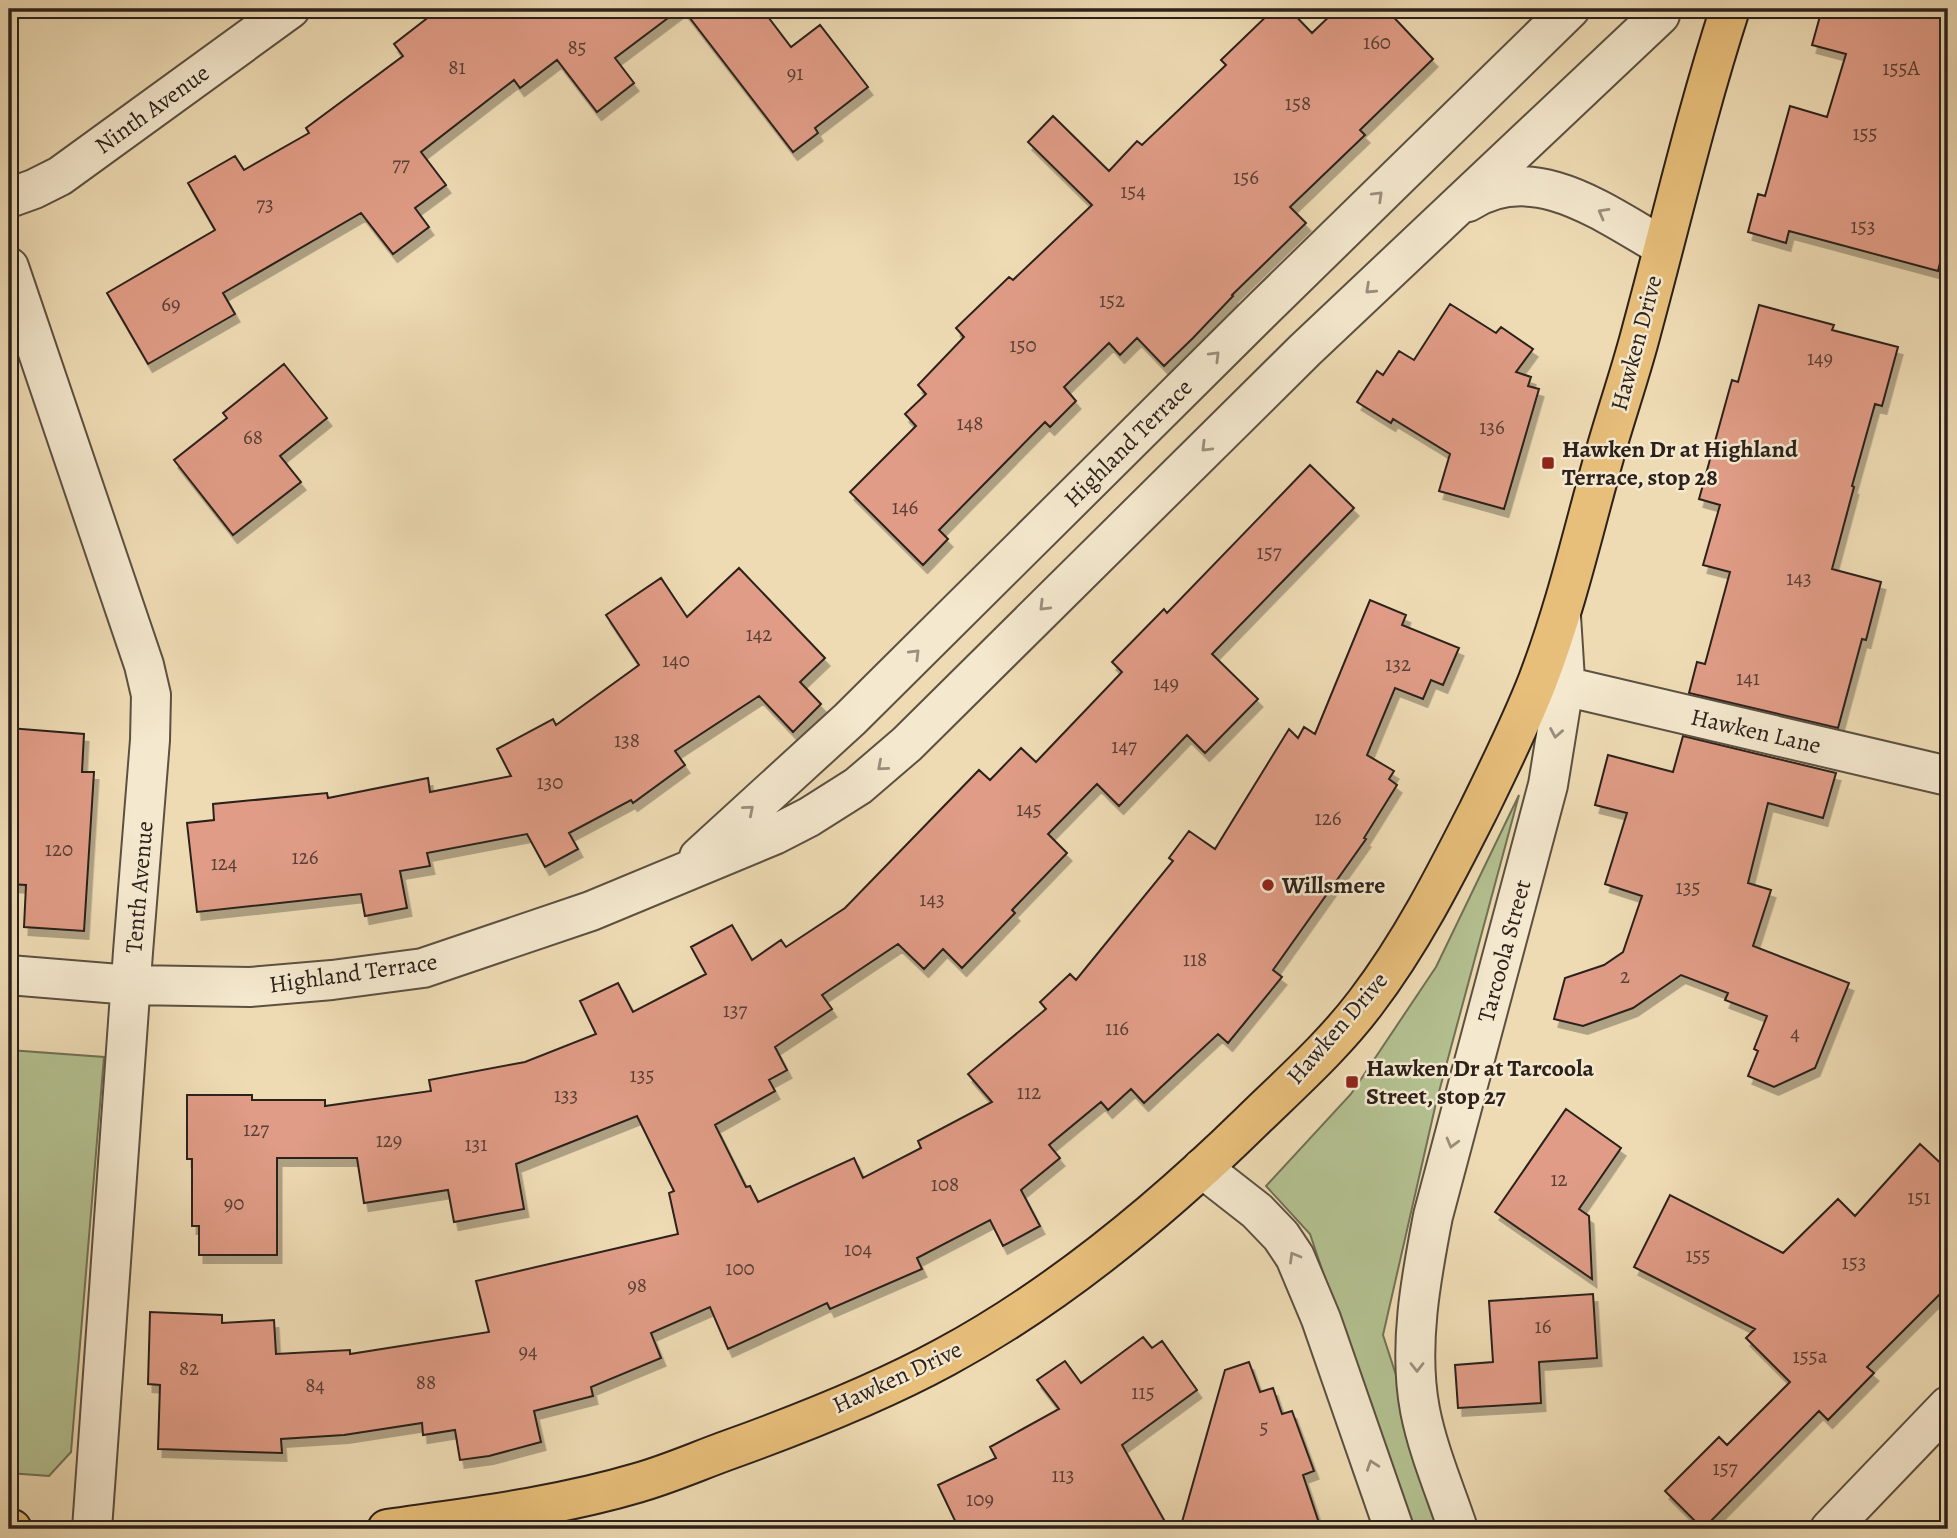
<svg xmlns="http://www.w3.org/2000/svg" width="1957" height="1538" font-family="Alegreya,serif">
  <defs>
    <filter id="shadow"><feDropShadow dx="4.5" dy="8" stdDeviation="0" flood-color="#0004"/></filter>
  </defs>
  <rect width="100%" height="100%" fill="#eedbb4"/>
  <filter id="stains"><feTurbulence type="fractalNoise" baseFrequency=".00286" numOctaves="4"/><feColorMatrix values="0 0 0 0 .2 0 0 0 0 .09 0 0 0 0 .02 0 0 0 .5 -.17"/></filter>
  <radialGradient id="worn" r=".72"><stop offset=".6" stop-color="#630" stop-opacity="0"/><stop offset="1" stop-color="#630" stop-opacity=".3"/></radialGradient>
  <!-- green -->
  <path fill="#b4c191" stroke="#707156" stroke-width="2" d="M 1519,795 L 1436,1103 L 1383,1335 L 1446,1529 L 1410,1529 L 1310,1234 L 1266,1186 L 1351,1094 L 1436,967 Z
    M 9,1050 L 104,1057 L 71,1452 L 49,1476 L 9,1473 Z"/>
  <!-- building -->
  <path fill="#e09c86" stroke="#2c211b" stroke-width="2" filter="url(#shadow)" d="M 439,9 L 680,9 L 615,58 L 634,83 L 597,112 L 557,60 L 520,88 L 514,80 L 421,152 L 446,185 L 415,208 L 429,227 L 393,254 L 361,213 L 223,293 L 235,314 L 148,364 L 107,293 L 215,230 L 188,183 L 235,156 L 244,170 L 309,133 L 306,128 L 403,56 L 394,44 Z
    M 683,9 L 762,9 L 791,47 L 820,25 L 868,87 L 815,128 L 818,133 L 793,152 Z
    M 1274,9 L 1289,9 L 1312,33 L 1337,9 L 1386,9 L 1433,59 L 1360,130 L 1365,135 L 1290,207 L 1306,223 L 1232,295 L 1233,296 L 1193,338 L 1164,366 L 1137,338 L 1120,355 L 1109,343 L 1064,387 L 1076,401 L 1050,427 L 1045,422 L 939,530 L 948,539 L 923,565 L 850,492 L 916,426 L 905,414 L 926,394 L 918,385 L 964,337 L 956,328 L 1009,277 L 1013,280 L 1092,205 L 1028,142 L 1053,116 L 1109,171 L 1137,141 L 1142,145 L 1226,65 L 1221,60 Z
    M 1822,9 L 1948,9 L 1948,231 L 1938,271 L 1789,231 L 1786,243 L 1748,232 L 1758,194 L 1765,196 L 1790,106 L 1827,117 L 1846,54 L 1812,45 Z
    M 1450,304 L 1496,333 L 1501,327 L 1533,349 L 1516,372 L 1531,377 L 1528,386 L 1539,389 L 1504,509 L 1439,491 L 1450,454 L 1393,419 L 1391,423 L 1357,402 L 1377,371 L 1383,375 L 1399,351 L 1414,360 Z
    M 1759,305 L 1834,325 L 1832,330 L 1898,347 L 1882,406 L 1875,404 L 1852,486 L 1854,487 L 1832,569 L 1881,582 L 1866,640 L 1862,639 L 1838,728 L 1689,693 L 1697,662 L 1705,664 L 1730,572 L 1703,565 L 1720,505 L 1699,499 L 1732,380 L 1738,382 Z
    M 284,364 L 327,418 L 280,456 L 301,482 L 233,535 L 174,460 L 227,418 L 223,413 Z
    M 1310,465 L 1354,508 L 1212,654 L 1258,699 L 1205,753 L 1187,735 L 1119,806 L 1097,784 L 1048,834 L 1067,853 L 1012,910 L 1015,913 L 962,968 L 943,949 L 924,969 L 898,944 L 822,995 L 832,1009 L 775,1047 L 787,1070 L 769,1080 L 775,1091 L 715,1125 L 746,1187 L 750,1186 L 758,1202 L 854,1158 L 863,1178 L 921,1148 L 918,1141 L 992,1102 L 968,1074 L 1046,1009 L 1040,1002 L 1070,974 L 1076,980 L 1173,861 L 1169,858 L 1189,831 L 1215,849 L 1289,729 L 1298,738 L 1304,727 L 1315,734 L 1370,600 L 1406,615 L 1402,625 L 1459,648 L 1443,685 L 1431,680 L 1423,699 L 1395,688 L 1367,755 L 1394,771 L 1389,779 L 1397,785 L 1364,838 L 1366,839 L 1273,970 L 1282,977 L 1228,1043 L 1218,1034 L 1144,1103 L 1131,1089 L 1108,1110 L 1101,1102 L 1049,1145 L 1060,1158 L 1021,1190 L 1040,1226 L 1003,1246 L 990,1220 L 917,1258 L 922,1269 L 830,1309 L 827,1303 L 728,1349 L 710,1307 L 651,1333 L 661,1358 L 591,1387 L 593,1396 L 534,1411 L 541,1442 L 489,1456 L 460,1460 L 455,1430 L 423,1435 L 422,1423 L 344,1435 L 281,1439 L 282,1453 L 158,1449 L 160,1385 L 148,1384 L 150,1312 L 222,1315 L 222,1323 L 274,1320 L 276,1354 L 350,1350 L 350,1354 L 489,1332 L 476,1281 L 678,1234 L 669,1193 L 674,1191 L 637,1116 L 516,1164 L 524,1209 L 454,1222 L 448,1190 L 364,1203 L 357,1158 L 277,1158 L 277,1255 L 199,1255 L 199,1226 L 192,1226 L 192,1159 L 187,1159 L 187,1095 L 252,1095 L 252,1100 L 325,1100 L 325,1106 L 431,1091 L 429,1080 L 525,1062 L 596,1034 L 580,1001 L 618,983 L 633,1012 L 706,974 L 691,947 L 732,925 L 752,960 L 781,940 L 786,947 L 845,908 L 979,770 L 990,780 L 1021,748 L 1036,762 L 1122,672 L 1112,662 L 1164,609 L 1167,613 Z
    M 739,568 L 825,658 L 800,682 L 821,704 L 793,732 L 759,696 L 675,751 L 685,765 L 633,803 L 631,800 L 569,833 L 578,849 L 545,867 L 527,834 L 427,853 L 430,866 L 400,871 L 407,908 L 365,916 L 361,894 L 197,912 L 187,823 L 214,820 L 213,804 L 327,793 L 328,798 L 428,778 L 430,792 L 511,776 L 497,749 L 553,719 L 556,725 L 639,665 L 606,615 L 661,578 L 687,617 Z
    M 9,728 L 84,734 L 82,772 L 94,772 L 84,931 L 24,927 L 26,885 L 9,884 Z
    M 1683,736 L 1836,773 L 1823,818 L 1768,803 L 1748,883 L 1771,890 L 1753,946 L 1849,983 L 1815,1068 L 1774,1087 L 1748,1076 L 1758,1051 L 1754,1049 L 1767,1016 L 1725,1000 L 1728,993 L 1681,975 L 1633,1008 L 1583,1026 L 1554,1019 L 1565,978 L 1604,965 L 1623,952 L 1642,896 L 1605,884 L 1627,813 L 1595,805 L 1608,755 L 1673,772 Z
    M 1566,1109 L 1621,1148 L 1579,1209 L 1589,1216 L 1592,1279 L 1495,1212 Z
    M 1920,1144 L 1948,1170 L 1948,1286 L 1867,1367 L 1874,1373 L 1828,1420 L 1819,1411 L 1703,1529 L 1665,1491 L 1719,1437 L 1727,1445 L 1790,1382 L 1746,1338 L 1755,1329 L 1634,1267 L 1670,1195 L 1783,1253 L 1838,1199 L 1855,1216 Z
    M 1593,1294 L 1597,1358 L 1539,1362 L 1541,1403 L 1458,1408 L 1455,1365 L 1493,1362 L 1489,1301 Z
    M 1143,1337 L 1152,1348 L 1162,1341 L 1197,1390 L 1122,1445 L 1169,1529 L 959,1529 L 938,1485 L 996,1458 L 990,1447 L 1059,1409 L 1037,1380 L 1065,1361 L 1081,1383 Z
    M 1249,1362 L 1260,1392 L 1273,1388 L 1282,1414 L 1292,1411 L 1314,1471 L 1303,1475 L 1321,1529 L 1180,1529 L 1225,1370 Z"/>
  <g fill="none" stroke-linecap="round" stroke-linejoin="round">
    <defs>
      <path id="minor" d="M 9,198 L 34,189 L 60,176 L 290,9
        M 1468,202 C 1534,159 1605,214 1662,246
        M 9,267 L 144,665 L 151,695 L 150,740 L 133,952 L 92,1529
        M 1564,686 L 1948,776
        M 699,857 L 850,719 L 1263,309 L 1570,9
        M 9,975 L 131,985 L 250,987 L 332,980 L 423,968 L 591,911 L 774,835 L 809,817 L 858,786 L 907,744 L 1305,350 L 1660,15
        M 1202,1168 L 1257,1211 L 1281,1236 L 1295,1257 L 1321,1319 L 1394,1529
        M 1458,1529 C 1445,1490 1428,1451 1420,1410 C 1408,1347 1421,1278 1433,1216 L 1548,785 L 1565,680 L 1561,616
        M 1830,1529 L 1948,1406"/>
      <path id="major" d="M 9,1529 L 12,1529
        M 387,1529 C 470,1517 556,1507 637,1483 C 669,1474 700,1460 731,1449 C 803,1423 877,1394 945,1357 C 1058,1296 1159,1212 1251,1122 C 1291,1083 1333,1046 1366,1002 C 1411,943 1445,876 1478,811 C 1499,768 1521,724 1538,680 C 1566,607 1583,532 1604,457 C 1616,414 1631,372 1642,329 C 1671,222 1696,114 1730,9"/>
    </defs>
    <!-- minor casing -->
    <use href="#minor" stroke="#5c5041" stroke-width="42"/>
    <!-- major casing -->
    <use href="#major" stroke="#2c211b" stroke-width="42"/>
    <!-- minor -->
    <use href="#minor" stroke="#f4e8ce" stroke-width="38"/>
    <!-- major -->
    <use href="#major" stroke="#e7be7a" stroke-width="38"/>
  </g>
  <!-- one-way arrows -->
  <defs><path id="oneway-chevron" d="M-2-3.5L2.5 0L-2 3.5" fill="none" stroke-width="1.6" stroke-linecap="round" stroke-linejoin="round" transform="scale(1.75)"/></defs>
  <g stroke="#9a8e7d">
    <use href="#oneway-chevron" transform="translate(1378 196) rotate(-44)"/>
    <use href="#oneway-chevron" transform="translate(1603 213) rotate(-151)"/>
    <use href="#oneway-chevron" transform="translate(1370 289) rotate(137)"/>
    <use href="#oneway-chevron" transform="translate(1215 356) rotate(-45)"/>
    <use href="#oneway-chevron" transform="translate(1206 447) rotate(135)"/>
    <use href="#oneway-chevron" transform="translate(1044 606) rotate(135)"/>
    <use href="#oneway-chevron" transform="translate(915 654) rotate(-45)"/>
    <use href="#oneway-chevron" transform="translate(1556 733) rotate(100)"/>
    <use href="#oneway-chevron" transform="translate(882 766) rotate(139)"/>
    <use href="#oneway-chevron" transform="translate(749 810) rotate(-41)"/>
    <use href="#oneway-chevron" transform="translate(1452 1143) rotate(105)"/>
    <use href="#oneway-chevron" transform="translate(1294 1257) rotate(-120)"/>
    <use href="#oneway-chevron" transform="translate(1417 1367) rotate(90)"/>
    <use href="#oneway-chevron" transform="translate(1372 1465) rotate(-109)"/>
  </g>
  <!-- markers -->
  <g fill="#8f2418" stroke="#f4e8ce" stroke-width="2.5">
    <rect x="1541" y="456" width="14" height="14" rx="3.5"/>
    <circle cx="1268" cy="885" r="7"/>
    <rect x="1345" y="1075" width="14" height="14" rx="3.5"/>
  </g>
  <g text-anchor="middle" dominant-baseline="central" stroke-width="5" stroke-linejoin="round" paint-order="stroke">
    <!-- number labels -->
    <g font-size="21" fill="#594036">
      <text x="1377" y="42">160</text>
      <text x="577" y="47">85</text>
      <text x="457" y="67">81</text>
      <text x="1901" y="68">155A</text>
      <text x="795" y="73">91</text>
      <text x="1298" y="103">158</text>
      <text x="1865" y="133">155</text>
      <text x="401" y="164">77</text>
      <text x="1246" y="177">156</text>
      <text x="1133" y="191">154</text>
      <text x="265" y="204">73</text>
      <text x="1863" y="226">153</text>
      <text x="1112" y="300">152</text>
      <text x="171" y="304">69</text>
      <text x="1023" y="345">150</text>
      <text x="1820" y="358">149</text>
      <text x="970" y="423">148</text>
      <text x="1492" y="427">136</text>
      <text x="253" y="437">68</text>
      <text x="905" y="507">146</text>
      <text x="1269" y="552">157</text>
      <text x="1799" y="578">143</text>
      <text x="759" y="634">142</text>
      <text x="676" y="660">140</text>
      <text x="1398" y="664">132</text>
      <text x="1748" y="678">141</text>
      <text x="1166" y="683">149</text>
      <text x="627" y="740">138</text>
      <text x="1124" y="746">147</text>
      <text x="550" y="782">130</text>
      <text x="1029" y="809">145</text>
      <text x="1328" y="818">126</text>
      <text x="59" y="849">120</text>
      <text x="305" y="857">126</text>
      <text x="224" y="863">124</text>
      <text x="1688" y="887">135</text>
      <text x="932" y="899">143</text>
      <text x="1195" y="959">118</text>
      <text x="1625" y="976">2</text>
      <text x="735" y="1010">137</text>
      <text x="1117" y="1028">116</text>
      <text x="1795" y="1033">4</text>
      <text x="642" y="1075">135</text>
      <text x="1029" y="1092">112</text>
      <text x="566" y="1095">133</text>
      <text x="256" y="1129">127</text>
      <text x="389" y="1140">129</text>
      <text x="476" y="1144">131</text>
      <text x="1559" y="1179">12</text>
      <text x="945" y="1184">108</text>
      <text x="1919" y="1197">151</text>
      <text x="234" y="1203">90</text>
      <text x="858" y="1249">104</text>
      <text x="1698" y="1255">155</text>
      <text x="1854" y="1262">153</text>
      <text x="740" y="1268">100</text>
      <text x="637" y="1285">98</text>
      <text x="1543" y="1326">16</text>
      <text x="528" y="1351">94</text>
      <text x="1810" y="1356">155a</text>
      <text x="189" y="1368">82</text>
      <text x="426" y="1382">88</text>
      <text x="315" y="1385">84</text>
      <text x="1143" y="1392">115</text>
      <text x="1264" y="1427">5</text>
      <text x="1725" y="1468">157</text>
      <text x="1063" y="1475">113</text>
      <text x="980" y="1499">109</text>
    </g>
    <!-- street labels -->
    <g font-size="24" fill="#2c211b" stroke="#f4e8ce">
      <text transform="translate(152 109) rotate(-36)">Ninth Avenue</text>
      <text transform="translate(1636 343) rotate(-75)">Hawken Drive</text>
      <text transform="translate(1128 443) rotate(-45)">Highland Terrace</text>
      <text transform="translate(1756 731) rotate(13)">Hawken Lane</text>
      <text transform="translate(139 887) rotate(-85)">Tenth Avenue</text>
      <text transform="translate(1504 951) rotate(-75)">Tarcoola Street</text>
      <text transform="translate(353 973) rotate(-8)">Highland Terrace</text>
      <text transform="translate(1337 1028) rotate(-49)">Hawken Drive</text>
      <text transform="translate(897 1377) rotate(-25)">Hawken Drive</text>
    </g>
    <!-- poi labels -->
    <g font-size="24" font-weight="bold" fill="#2c211b" stroke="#f4e8ce" text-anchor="start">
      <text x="1562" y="449">Hawken Dr at Highland<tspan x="1562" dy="28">Terrace, stop 28</tspan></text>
      <text x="1282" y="885">Willsmere</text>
      <text x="1366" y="1068">Hawken Dr at Tarcoola<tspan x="1366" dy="28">Street, stop 27</tspan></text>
    </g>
  </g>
  <!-- margin -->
  <rect width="1957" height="1538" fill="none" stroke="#eedbb4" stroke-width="35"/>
  <rect x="10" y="10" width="1936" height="1517" fill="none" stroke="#2c211b" stroke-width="3.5"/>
  <rect x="18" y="18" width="1922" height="1503" fill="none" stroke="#2c211b" stroke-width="2"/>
  <rect width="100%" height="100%" filter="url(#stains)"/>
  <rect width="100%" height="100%" fill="url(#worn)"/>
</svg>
